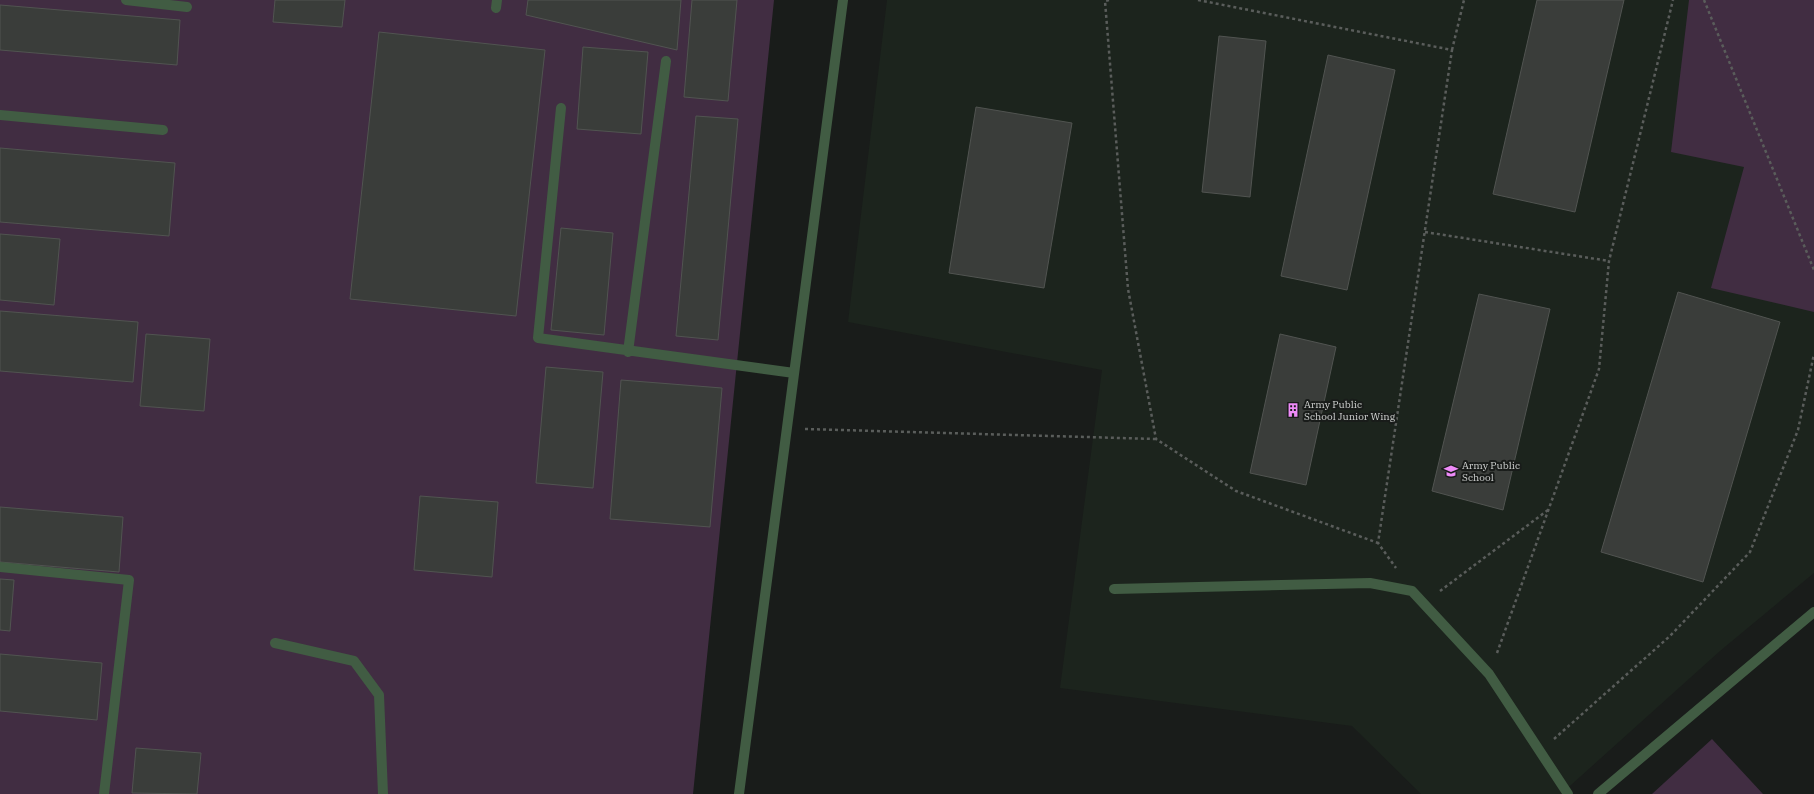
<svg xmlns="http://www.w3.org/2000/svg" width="1814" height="794" font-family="'IBM Plex Serif',serif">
  <rect width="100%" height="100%" fill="#191c1a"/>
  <!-- built -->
  <path fill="#1c241d" d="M 887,0 L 1814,0 L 1814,573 L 1720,651 L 1561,794 L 1421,794 L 1352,726 L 1060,688 L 1102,370 L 848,322 Z"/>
  <!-- green -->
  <path fill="#412d42" d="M 0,0 L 774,0 L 693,794 L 0,794 Z
    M 1689,0 L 1814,0 L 1814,312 L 1711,288 L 1744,167 L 1671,152 Z
    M 1712,739 L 1763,794 L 1652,794 Z"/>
  <!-- building -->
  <path fill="#3a3d3a" stroke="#515451" d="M 275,0 L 345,0 L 342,27 L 273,22 Z
    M 528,0 L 681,0 L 677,50 L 526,15 Z
    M 692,0 L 737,0 L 728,101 L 684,97 Z
    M 1537,0 L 1624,0 L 1575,212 L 1493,194 Z
    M 0,5 L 180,20 L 177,65 L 0,50 Z
    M 379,32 L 545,50 L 516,316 L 350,299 Z
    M 1219,36 L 1266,41 L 1250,197 L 1202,192 Z
    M 583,47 L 648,52 L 641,134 L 577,129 Z
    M 1328,55 L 1395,70 L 1347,290 L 1281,276 Z
    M 976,107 L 1072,123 L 1044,288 L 949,273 Z
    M 696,116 L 738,119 L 718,340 L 676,336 Z
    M 0,148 L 175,163 L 169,236 L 0,222 Z
    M 561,228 L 613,233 L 604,335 L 551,330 Z
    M 0,234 L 60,239 L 54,305 L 0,300 Z
    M 1678,292 L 1780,322 L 1703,582 L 1601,552 Z
    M 1479,294 L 1550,309 L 1503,510 L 1432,491 Z
    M 0,311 L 138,322 L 133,382 L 0,371 Z
    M 146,334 L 210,339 L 204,411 L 140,406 Z
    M 1280,334 L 1336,347 L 1306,485 L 1250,473 Z
    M 546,367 L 603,372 L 593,488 L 536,483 Z
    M 621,380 L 722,388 L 710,527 L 610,519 Z
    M 420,496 L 498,502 L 492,577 L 414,570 Z
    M 0,507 L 123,517 L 119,572 L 0,562 Z
    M 0,579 L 14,580 L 10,631 L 0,630 Z
    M 0,654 L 102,663 L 97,720 L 0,711 Z
    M 136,748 L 201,753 L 197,794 L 132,793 Z"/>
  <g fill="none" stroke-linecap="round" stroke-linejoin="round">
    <!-- path -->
    <path stroke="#5a5d5b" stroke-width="2.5" stroke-dasharray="3 3" stroke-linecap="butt" d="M 1109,0 L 1105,1 L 1128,289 L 1156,439 L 1236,491 L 1378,543
      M 1198,0 L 1452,50 L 1378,543 L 1396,568
      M 1704,0 L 1814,270
      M 1452,50 L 1464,0
      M 1425,232 L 1609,261
      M 805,429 L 1156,439
      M 1440,591 L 1548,510
      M 1497,653 L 1599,369 L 1609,261 L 1673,0
      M 1554,739 L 1670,636 L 1750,552 L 1798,430 L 1814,354"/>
    <!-- minor -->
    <path stroke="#415c43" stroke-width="10" d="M 126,0 L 187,7
      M 496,8 L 497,0
      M 561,108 L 538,338 L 794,373
      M 0,115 L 163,130
      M 628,352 L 666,61
      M 0,567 L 129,580 L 104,794
      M 1114,589 L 1370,583 L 1412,591 L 1489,674 L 1568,794
      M 275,643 L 354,661 L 379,695 L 383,794
      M 739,794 L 843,0
      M 1598,794 L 1814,612"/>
  </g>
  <!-- icons -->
  <defs>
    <symbol id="building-bare" viewBox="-9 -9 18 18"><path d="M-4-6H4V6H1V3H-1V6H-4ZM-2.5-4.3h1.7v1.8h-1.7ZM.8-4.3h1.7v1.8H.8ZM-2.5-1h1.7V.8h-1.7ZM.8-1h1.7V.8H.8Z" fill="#ee8bf8" stroke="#191c1a" stroke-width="2.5" paint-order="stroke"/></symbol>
    <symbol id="school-bare" viewBox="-9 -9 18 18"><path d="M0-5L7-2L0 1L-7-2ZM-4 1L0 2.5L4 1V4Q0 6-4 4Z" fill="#ee8bf8" stroke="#191c1a" stroke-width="2.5" paint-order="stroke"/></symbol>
  </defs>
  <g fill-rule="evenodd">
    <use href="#building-bare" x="1283" y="400" width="20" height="20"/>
    <use href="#school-bare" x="1441" y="461" width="20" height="20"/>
  </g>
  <g text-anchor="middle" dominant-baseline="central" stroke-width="4" stroke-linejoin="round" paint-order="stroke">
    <!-- poi labels -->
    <g font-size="10" fill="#d0d2d1" stroke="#191c1a" text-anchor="start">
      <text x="1304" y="404">Army Public<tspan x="1304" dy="12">School Junior Wing</tspan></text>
      <text x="1462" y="465">Army Public<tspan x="1462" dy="12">School</tspan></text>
    </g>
  </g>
</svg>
